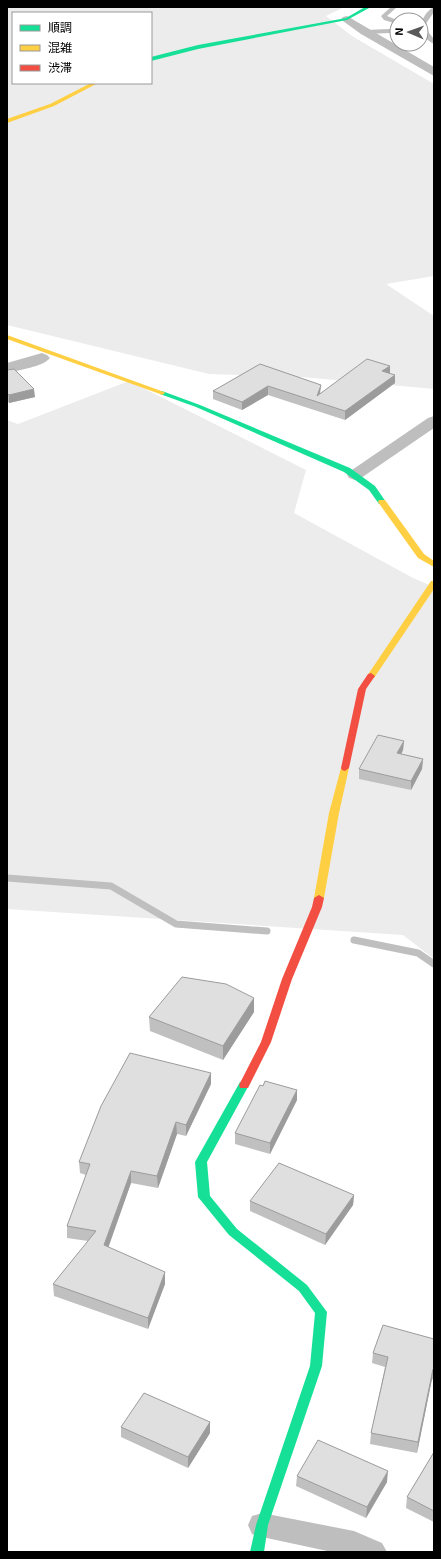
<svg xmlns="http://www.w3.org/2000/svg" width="441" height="1559" font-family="'Exo 2','Noto Sans JP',sans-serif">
  <rect width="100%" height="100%" fill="#fff"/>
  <!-- green -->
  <path fill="#ececec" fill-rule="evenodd" d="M 7,7 L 344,7 L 326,16 L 352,36 L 434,84 L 434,276 L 386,284 L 434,316 L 434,389 L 302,377 L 209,374 L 7,325 ZM 13,13 L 151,13 L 151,83 L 13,83 Z
    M 129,381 L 306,470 L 294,513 L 413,578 L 434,587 L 434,959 L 403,935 L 7,909 L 7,420 L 18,424 Z"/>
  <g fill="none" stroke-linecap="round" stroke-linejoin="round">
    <!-- stream -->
    <path stroke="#bfbfbf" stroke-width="7" d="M 7,878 L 111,886 L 176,924 L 267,931
      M 354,940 L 418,953 L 434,964"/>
    <!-- lane -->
    <path fill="#bebebe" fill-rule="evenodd" d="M 391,7 L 397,7 L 387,16 L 397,20 L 397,24 L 384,20 L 381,16 Z
      M 434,7 L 434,12 L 425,25 L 429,33 L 434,39 L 434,44 C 417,36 418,16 434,7 Z
      M 397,26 L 397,30 L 390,33 L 365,34 L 362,32 L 365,30 L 389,29 Z"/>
    <!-- street -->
    <path fill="#bebebe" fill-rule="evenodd" d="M 347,16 L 434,67 L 434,76 L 361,34 L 343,21 L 341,19 L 343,17 Z
      M 42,353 L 47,355 L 50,358 C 43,367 18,370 7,373 L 7,363 Z
      M 434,416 L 434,428 L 361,478 L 355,480 L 349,478 L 347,475 L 349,472 L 428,418 Z
      M 262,1513 L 354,1531 L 382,1543 L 387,1552 L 332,1552 L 262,1537 L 252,1534 L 248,1525 L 252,1516 Z"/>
    <!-- fast -->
    <path fill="#16e098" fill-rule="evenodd" d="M 365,7 L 371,7 L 347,20 L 198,49 L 151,61 L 151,57 L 198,45 L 346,18 Z
      M 162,391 L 200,405 L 350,468 L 375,486 L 386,502 L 382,504 L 379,504 L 369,490 L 344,472 L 196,407 L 160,394 L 160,392 Z
      M 244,1081 L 248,1082 L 249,1085 L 207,1162 L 210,1196 L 237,1229 L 307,1285 L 327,1312 L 322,1366 L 268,1525 L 264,1552 L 250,1552 L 256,1525 L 310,1366 L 315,1313 L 299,1291 L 229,1235 L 198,1197 L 195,1162 L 240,1082 Z"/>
    <!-- slow -->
    <path fill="#ffcf43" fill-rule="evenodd" d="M 91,83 L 98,83 L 54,106 L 7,123 L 7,119 L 50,104 Z
      M 7,335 L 164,392 L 165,393 L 162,395 L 160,394 L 7,339 Z
      M 379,500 L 385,500 L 424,554 L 434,561 L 434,567 L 418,558 L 378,502 Z
      M 431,581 L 434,581 L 434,589 L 374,678 L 368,678 L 367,676 Z
      M 345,765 L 349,768 L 339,813 L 324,898 L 319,901 L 314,898 L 329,813 L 341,768 Z"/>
    <!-- jam -->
    <path fill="#f24e42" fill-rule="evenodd" d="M 371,673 L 375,676 L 366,689 L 349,768 L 345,771 L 342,770 L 341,768 L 358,689 L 368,674 Z
      M 319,895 L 324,898 L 322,907 L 292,979 L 271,1042 L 248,1088 L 240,1088 L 239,1085 L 261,1042 L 282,979 L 312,907 L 314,898 Z"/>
  </g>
  <!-- wall -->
  <path fill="#c0c0c0" d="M 260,364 L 321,385 L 320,393 L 390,366 L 390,373 L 395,383 L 345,420 L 268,395 L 242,410 L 213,399 L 213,391 Z
    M 7,370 L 35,397 L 9,403 L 7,400 Z
    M 404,741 L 403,750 L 401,754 L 423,759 L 422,769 L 411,790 L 359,779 L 359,769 Z
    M 254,998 L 254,1012 L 223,1060 L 150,1031 L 149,1017 Z
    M 211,1084 L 186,1136 L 177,1134 L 158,1188 L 131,1183 L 108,1247 L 165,1272 L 165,1284 L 148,1329 L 54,1296 L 53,1284 L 88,1241 L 67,1238 L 67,1226 L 86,1175 L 80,1173 L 79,1162 Z
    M 263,1086 L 297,1090 L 297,1100 L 270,1154 L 235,1144 L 235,1133 Z
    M 354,1195 L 353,1205 L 325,1245 L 250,1211 L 250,1201 Z
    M 434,1339 L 434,1380 L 432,1379 L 417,1453 L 370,1444 L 371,1433 L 385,1367 L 372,1363 L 373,1353 Z
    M 210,1422 L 210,1433 L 188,1468 L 121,1437 L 121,1427 Z
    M 434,1452 L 434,1522 L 406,1508 L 407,1497 Z
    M 297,1476 L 387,1482 L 366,1518 L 296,1486 Z"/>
  <!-- shaded-wall -->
  <path fill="#9c9c9c" d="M 390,366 L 390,374 L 382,371 Z
    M 395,375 L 395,383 L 345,420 L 345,411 Z
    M 321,385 L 320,393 L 317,396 Z
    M 268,386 L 268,395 L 242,410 L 242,402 Z
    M 34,389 L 35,397 L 9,403 L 9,395 Z
    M 404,741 L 403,750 L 397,763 L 397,753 Z
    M 423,759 L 422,769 L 411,790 L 411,781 Z
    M 254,998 L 254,1012 L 223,1060 L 223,1046 Z
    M 211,1073 L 211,1084 L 186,1136 L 186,1125 Z
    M 297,1090 L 297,1100 L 270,1154 L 270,1143 Z
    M 176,1122 L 177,1134 L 158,1188 L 157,1176 Z
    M 131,1171 L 131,1183 L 105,1257 L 104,1245 Z
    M 354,1195 L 353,1205 L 325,1245 L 326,1234 Z
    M 165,1272 L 165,1284 L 148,1329 L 148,1318 Z
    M 433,1369 L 432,1379 L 417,1453 L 418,1442 Z
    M 210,1422 L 210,1433 L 188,1468 L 188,1457 Z
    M 388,1471 L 387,1482 L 366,1518 L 367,1507 Z"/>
  <!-- building -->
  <path fill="#dfdfdf" stroke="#9c9c9c" d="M 367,359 L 390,366 L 382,371 L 395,375 L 345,411 L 268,386 L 242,402 L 213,391 L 260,364 L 321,385 L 317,396 Z
    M 14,369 L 34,389 L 9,395 L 7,393 L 7,370 Z
    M 378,735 L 404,741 L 397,753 L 423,759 L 411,781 L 359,769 Z
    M 182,977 L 226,984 L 254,998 L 223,1046 L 149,1017 Z
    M 130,1053 L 211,1073 L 186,1125 L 176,1122 L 157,1176 L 131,1171 L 104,1245 L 165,1272 L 148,1318 L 53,1284 L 96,1231 L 67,1226 L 90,1164 L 79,1162 L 101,1106 Z
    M 265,1081 L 297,1090 L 270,1143 L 235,1133 L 260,1085 L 263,1086 Z
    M 279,1163 L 354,1195 L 326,1234 L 250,1201 Z
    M 383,1325 L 434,1339 L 434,1369 L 433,1369 L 418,1442 L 371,1433 L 388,1357 L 373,1353 Z
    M 144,1393 L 210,1422 L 188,1457 L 121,1427 Z
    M 318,1440 L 388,1471 L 367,1507 L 297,1476 Z
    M 434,1452 L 434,1511 L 407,1497 Z"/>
  <!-- border -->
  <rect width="441" height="1559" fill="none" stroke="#000000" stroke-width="16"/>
  <!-- legend -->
  <rect x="12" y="12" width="140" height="72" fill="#ffffff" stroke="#999999"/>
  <rect x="20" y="25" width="20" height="6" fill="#16e098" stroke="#999999"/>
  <text x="48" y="32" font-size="12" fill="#000000">順調</text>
  <rect x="20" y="45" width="20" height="6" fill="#ffcf43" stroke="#999999"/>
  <text x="48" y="52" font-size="12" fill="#000000">混雑</text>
  <rect x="20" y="65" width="20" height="6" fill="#f24e42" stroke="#999999"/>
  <text x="48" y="72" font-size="12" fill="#000000">渋滞</text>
  <!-- north arrow -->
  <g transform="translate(409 32) rotate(272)"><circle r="19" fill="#ffffff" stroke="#999999"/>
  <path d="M0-3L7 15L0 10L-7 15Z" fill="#595959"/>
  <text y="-6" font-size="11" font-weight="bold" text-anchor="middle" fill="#000000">N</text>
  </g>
</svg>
